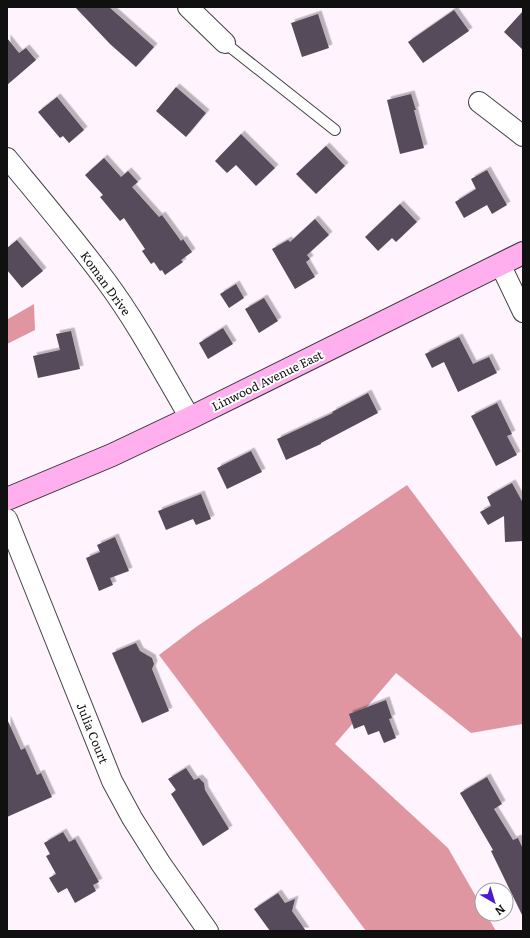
<svg xmlns="http://www.w3.org/2000/svg" width="530" height="938" font-family="Literata,serif">
  <defs>
    <filter id="shadow"><feDropShadow dx="3.5" dy="-3.5" stdDeviation="0" flood-color="#0004"/></filter>
  </defs>
  <rect width="100%" height="100%" fill="#fff3fe"/>
  <!-- forest -->
  <path fill="#e096a0" d="M 34,304 L 35,330 L 7,344 L 7,318 L 8,319 Z
    M 407,485 L 523,640 L 523,724 L 471,733 L 396,673 L 335,744 L 448,848 L 482,907 L 482,914 L 486,914 L 496,931 L 366,931 L 159,655 L 196,627 Z"/>
  <!-- building -->
  <path fill="#554b5a" filter="url(#shadow)" d="M 75,7 L 109,7 L 154,47 L 136,67 L 110,44 Z
    M 454,10 L 469,31 L 423,63 L 408,42 Z
    M 523,11 L 523,50 L 504,32 Z
    M 318,14 L 329,48 L 302,57 L 291,23 Z
    M 7,38 L 19,53 L 26,48 L 36,60 L 7,85 Z
    M 176,87 L 206,113 L 186,137 L 156,111 Z
    M 411,94 L 416,110 L 414,110 L 424,148 L 400,154 L 387,100 Z
    M 57,97 L 84,130 L 69,143 L 63,136 L 60,138 L 38,112 Z
    M 241,134 L 275,168 L 256,186 L 236,165 L 227,173 L 215,161 Z
    M 326,146 L 345,166 L 316,194 L 296,174 Z
    M 104,158 L 121,177 L 128,171 L 138,182 L 132,187 L 159,217 L 162,215 L 181,241 L 183,239 L 192,252 L 181,260 L 183,262 L 165,275 L 162,270 L 160,271 L 154,262 L 151,264 L 142,251 L 145,249 L 124,218 L 120,221 L 100,197 L 103,195 L 85,175 Z
    M 487,170 L 507,205 L 492,214 L 487,205 L 464,218 L 455,202 L 476,189 L 471,179 Z
    M 400,204 L 417,222 L 396,242 L 392,238 L 378,251 L 365,237 Z
    M 315,219 L 329,235 L 307,255 L 310,259 L 306,262 L 315,277 L 295,289 L 272,249 L 288,240 L 290,242 Z
    M 17,240 L 43,271 L 22,288 L 7,270 L 7,248 Z
    M 236,284 L 244,298 L 229,308 L 220,294 Z
    M 264,298 L 278,321 L 259,333 L 245,309 Z
    M 223,328 L 233,344 L 208,359 L 199,343 Z
    M 71,331 L 80,369 L 38,378 L 33,356 L 60,350 L 56,334 Z
    M 459,337 L 473,364 L 489,357 L 497,373 L 458,392 L 444,362 L 432,368 L 425,354 Z
    M 368,393 L 378,413 L 321,443 L 321,444 L 286,460 L 277,439 L 333,413 L 332,412 Z
    M 497,403 L 512,434 L 507,436 L 517,455 L 496,466 L 471,416 Z
    M 251,451 L 262,472 L 227,489 L 217,468 Z
    M 512,483 L 523,503 L 523,541 L 505,542 L 504,516 L 488,525 L 480,512 L 491,506 L 487,497 Z
    M 201,494 L 211,519 L 196,525 L 193,519 L 166,530 L 158,511 Z
    M 115,537 L 129,571 L 110,578 L 113,585 L 99,591 L 86,558 L 100,552 L 97,545 Z
    M 136,643 L 140,651 L 152,658 L 154,664 L 152,669 L 169,711 L 142,723 L 112,653 Z
    M 386,700 L 392,718 L 389,719 L 396,738 L 384,743 L 379,731 L 368,735 L 364,725 L 354,729 L 349,714 Z
    M 7,719 L 21,750 L 25,748 L 37,775 L 41,773 L 52,797 L 7,817 Z
    M 186,768 L 194,780 L 199,778 L 204,783 L 205,790 L 229,829 L 203,846 L 171,794 L 176,790 L 168,779 Z
    M 487,777 L 502,804 L 494,809 L 513,840 L 518,838 L 523,849 L 523,917 L 491,851 L 493,850 L 460,793 Z
    M 63,832 L 69,842 L 75,839 L 99,882 L 93,885 L 96,891 L 75,903 L 67,888 L 58,893 L 49,878 L 56,874 L 46,856 L 50,854 L 44,843 Z
    M 278,893 L 285,903 L 295,899 L 292,911 L 306,931 L 270,931 L 254,909 Z"/>
  <g fill="none" stroke-linecap="round" stroke-linejoin="round">
    <defs>
      <path id="lane" d="M 225,43 L 335,130"/>
      <path id="street" d="M 188,7 L 225,43
        M 479,102 L 523,136
        M 7,158 C 41,199 75,239 106,281 C 138,324 163,372 190,418
        M 500,264 L 523,312
        M 7,519 L 112,781 L 132,818 L 161,864 L 208,931"/>
      <path id="secondary" d="M 7,499 L 112,455 L 190,418 L 523,253"/>
    </defs>
    <!-- lane casing -->
    <use href="#lane" stroke="#434343" stroke-width="12"/>
    <!-- street casing -->
    <use href="#street" stroke="#434343" stroke-width="22"/>
    <!-- secondary casing -->
    <use href="#secondary" stroke="#323232" stroke-width="24"/>
    <!-- lane -->
    <use href="#lane" stroke="#fff" stroke-width="10"/>
    <!-- street -->
    <use href="#street" stroke="#fff" stroke-width="20"/>
    <!-- secondary -->
    <use href="#secondary" stroke="#ffaeee" stroke-width="22"/>
  </g>
  <g text-anchor="middle" dominant-baseline="central" stroke-width="4" stroke-linejoin="round" paint-order="stroke">
    <!-- street labels -->
    <g font-size="12" fill="#101010" stroke="#fff">
      <text transform="translate(106 283) rotate(54)">Koman Drive</text>
      <text transform="translate(267 380) rotate(-26)">Linwood Avenue East</text>
      <text transform="translate(93 733) rotate(68)">Julia Court</text>
    </g>
  </g>
  <!-- border -->
  <rect width="530" height="938" fill="none" stroke="#101010" stroke-width="16"/>
  <!-- north arrow -->
  <g transform="translate(494 902) rotate(142)"><circle r="19" fill="#ffffff" stroke="#9f9f9f"/>
  <path d="M0-3L7 15L0 10L-7 15Z" fill="#4c1bcd"/>
  <text y="-6" font-size="11" font-weight="bold" text-anchor="middle" fill="#101010">N</text>
  </g>
</svg>
